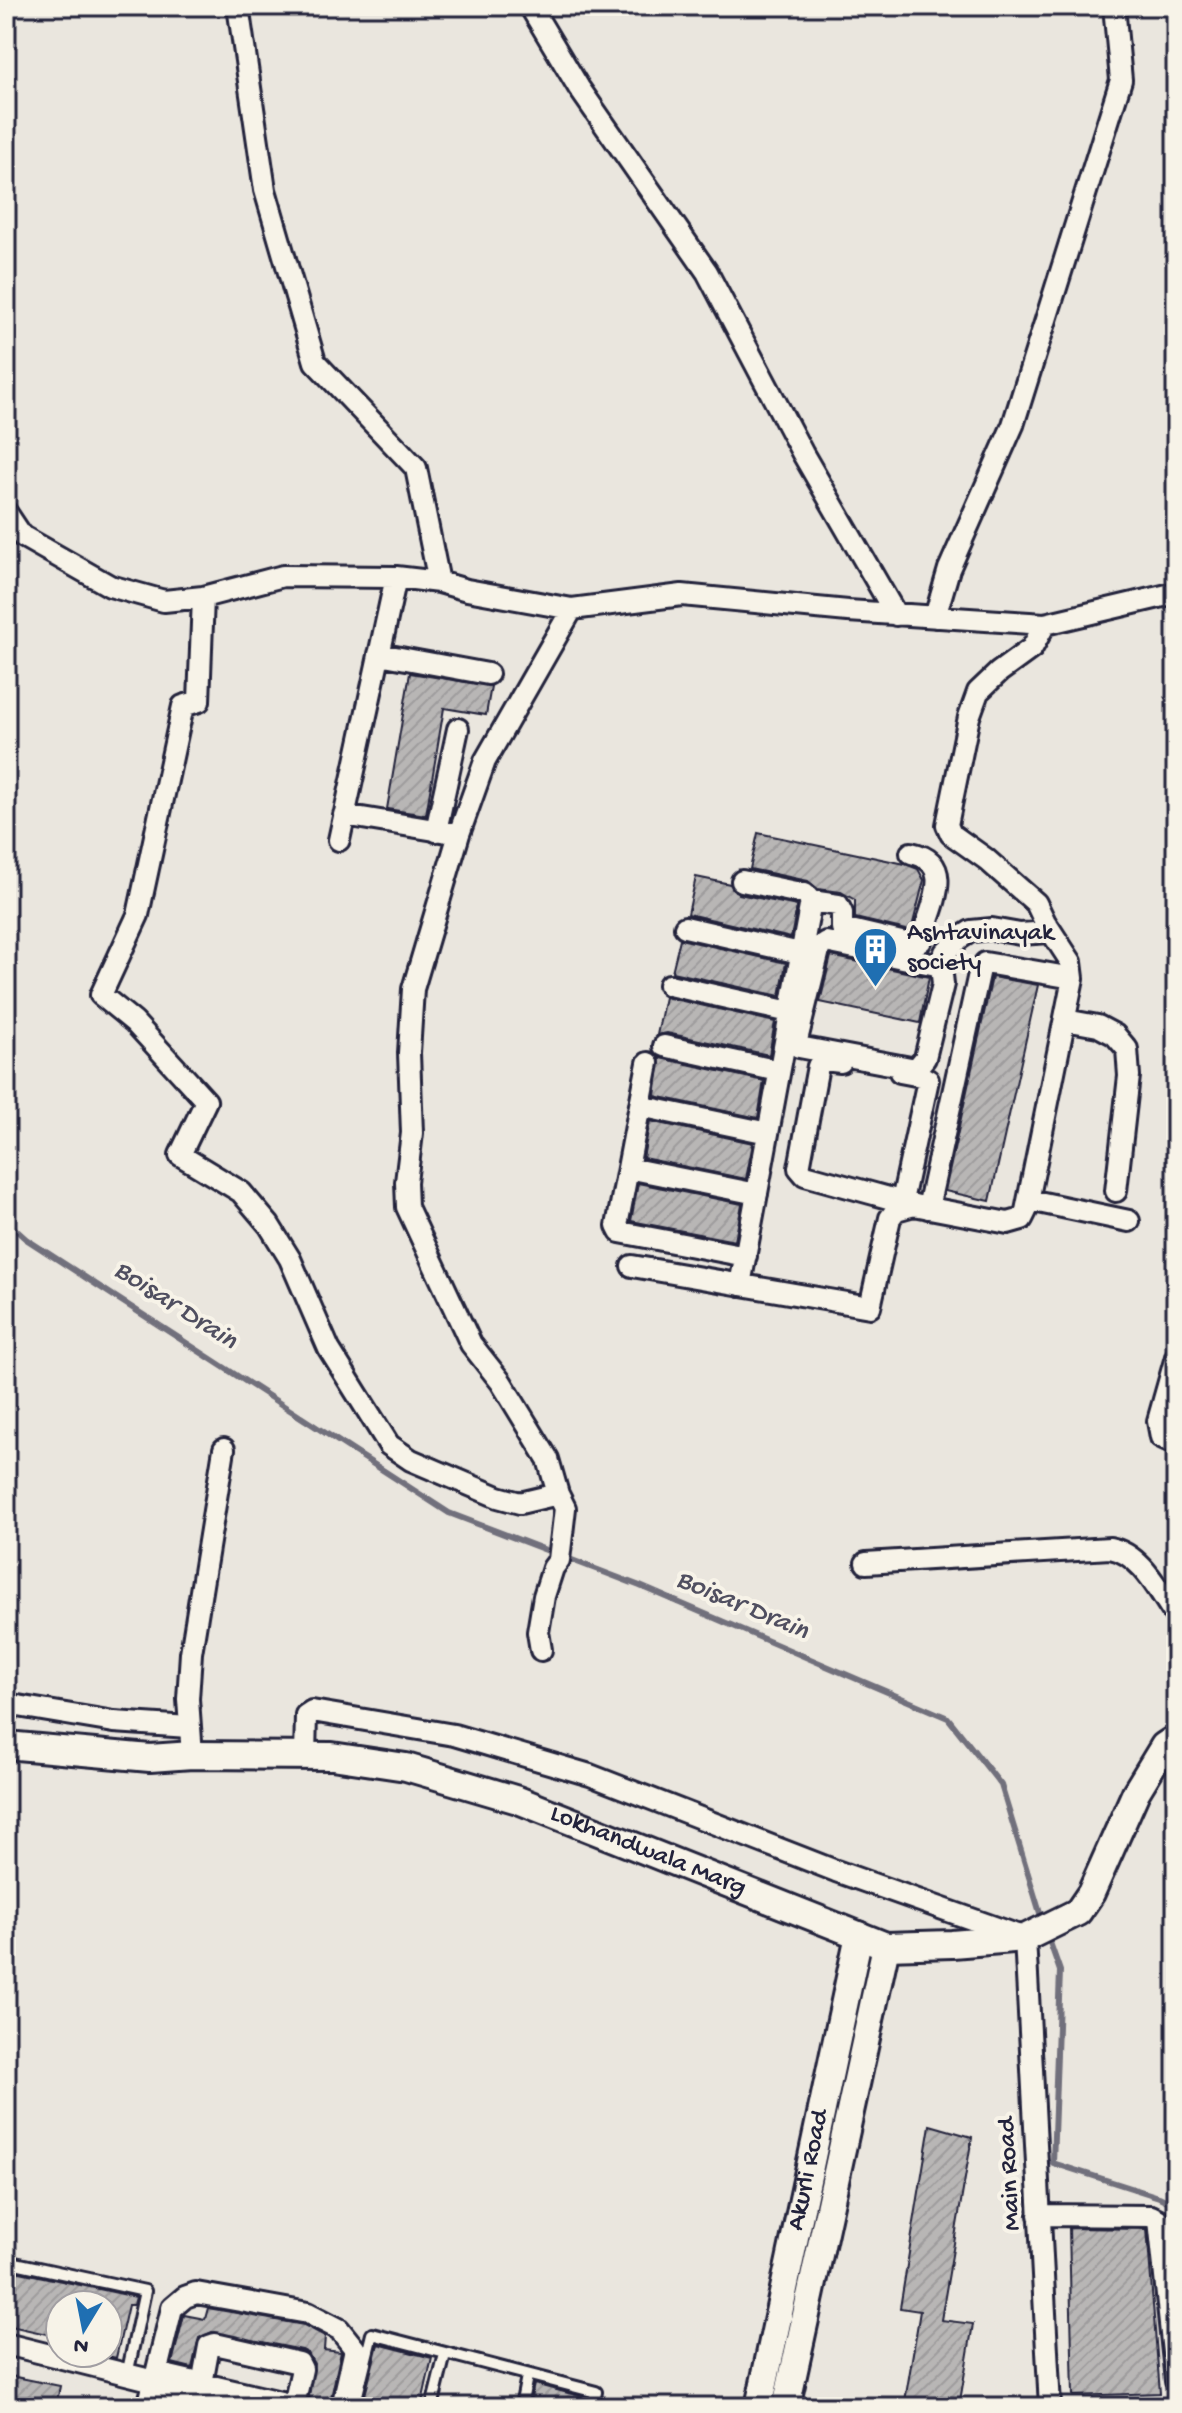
<svg xmlns="http://www.w3.org/2000/svg" width="1182" height="2413" font-family="'Gochi Hand',sans-serif">
  <defs>
    <pattern id="building-hatch" width="6" height="6" patternUnits="userSpaceOnUse" patternTransform="scale(2)"><rect width="6" height="6" fill="#b8b6b5"/><path d="M-1 1l2-2M0 6l6-6M5 7l2-2" fill="none" stroke="#9e9c9d"/></pattern>
  </defs>
  <rect width="100%" height="100%" fill="#eae6de"/>
  <filter id="ink" filterUnits="userSpaceOnUse"><feTurbulence type="fractalNoise" baseFrequency=".0125" numOctaves="2"/><feDisplacementMap in="SourceGraphic" scale="16" xChannelSelector="R" yChannelSelector="G"/><feConvolveMatrix kernelMatrix="1 2 1 2 8 2 1 2 1" color-interpolation-filters="sRGB"/></filter>
  <g filter="url(#ink)">
    <g fill="none" stroke-linecap="round" stroke-linejoin="round">
      <!-- stream -->
      <path stroke="#716f7b" stroke-width="6" d="M 6,1221 L 26,1239 L 449,1513 L 640,1586 L 948,1718 L 1001,1785 L 1043,1923
        M 1047,1934 L 1060,1971 L 1053,2163 L 1159,2197 L 1176,2205"/>
    </g>
    <!-- building -->
    <path fill="url(#building-hatch)" stroke="#22223b" stroke-width="2" d="M 410,673 L 491,686 L 486,715 L 444,708 L 426,815 L 387,809 Z
      M 758,833 L 905,864 L 918,869 L 924,880 L 911,931 L 855,918 L 855,900 L 841,892 L 818,889 L 808,881 L 750,869 Z
      M 696,877 L 730,884 L 739,894 L 797,906 L 791,938 L 688,914 Z
      M 680,939 L 786,963 L 780,996 L 672,972 Z
      M 831,956 L 929,977 L 920,1023 L 820,1002 Z
      M 992,977 L 1038,985 L 990,1201 L 945,1191 Z
      M 665,997 L 775,1022 L 769,1055 L 667,1033 L 657,1035 Z
      M 660,1058 L 764,1081 L 758,1118 L 655,1096 Z
      M 650,1121 L 753,1143 L 746,1179 L 643,1158 Z
      M 638,1183 L 742,1204 L 735,1241 L 631,1221 Z
      M 930,2125 L 972,2137 L 941,2320 L 973,2324 L 959,2407 L 904,2407 L 920,2311 L 900,2308 Z
      M 1069,2228 L 1147,2229 L 1160,2393 L 1073,2396 Z
      M 6,2269 L 136,2297 L 134,2305 L 128,2305 L 116,2358 L 108,2356 L 108,2305 L 60,2305 L 60,2337 L 6,2325 Z
      M 208,2308 L 304,2325 L 325,2336 L 324,2350 L 341,2352 L 329,2407 L 314,2404 L 309,2396 L 314,2364 L 308,2353 L 302,2350 L 212,2332 L 199,2338 L 192,2368 L 172,2363 L 184,2315 L 205,2319 Z
      M 378,2344 L 432,2358 L 421,2407 L 362,2407 Z
      M 6,2375 L 60,2386 L 56,2407 L 6,2407 Z
      M 534,2384 L 587,2398 L 585,2407 L 529,2407 Z"/>
    <g fill="none" stroke-linecap="round" stroke-linejoin="round">
      <defs>
        <path id="service" d="M 6,2261 L 145,2291 L 127,2375
          M 354,2407 L 372,2334 L 596,2392 L 593,2407
          M 432,2407 L 445,2354
          M 521,2407 L 527,2376"/>
        <path id="minor" d="M 238,6 L 265,190 L 315,362 L 416,468 L 439,582
          M 530,6 L 579,88 L 707,272 L 803,454 L 896,615
          M 6,512 L 22,536 L 110,586 L 164,601 L 203,597 L 283,576 L 396,577 L 439,582 L 467,590 L 572,609 L 682,595 L 848,611 L 1045,624 L 1176,593
          M 203,597 L 199,701 L 183,706 L 138,915 L 101,995 L 134,1022 L 206,1101 L 180,1155 L 241,1192 L 269,1225 L 290,1259 L 329,1349 L 389,1445 L 411,1460 L 498,1497 L 520,1503 L 558,1494
          M 935,617 L 949,569 L 1013,425 L 1121,80 L 1114,6
          M 379,654 L 488,674
          M 344,815 L 459,834
          M 436,831 L 458,729
          M 339,840 L 396,577
          M 811,901 L 838,905 L 842,913 L 842,928 L 914,945 L 921,941 C 930,909 958,862 911,853
          M 685,927 L 800,953
          M 985,963 L 1073,978
          M 941,966 L 826,942 L 820,946 L 797,1040 L 799,1047 L 916,1069 L 925,1058 L 943,984 L 941,966 L 945,952 L 960,938 L 971,931 L 992,929 L 1020,934 L 1050,932
          M 669,985 L 790,1012
          M 1065,1020 L 1098,1026 L 1115,1035 L 1127,1049 L 1129,1076 L 1116,1191
          M 664,1046 L 779,1071
          M 841,1062 L 824,1060 L 818,1066 L 799,1168 L 805,1175 L 914,1205
          M 648,1063 L 617,1226 L 620,1232 L 746,1256
          M 900,1072 L 921,1076 L 928,1080 L 902,1201
          M 640,1106 L 768,1133
          M 628,1168 L 757,1194
          M 1029,1200 L 1129,1221
          M 928,1208 L 980,969
          M 632,1266 L 870,1307 L 890,1218 L 896,1210 L 914,1205 L 1008,1223 L 1022,1219 L 1026,1211 L 1073,978 L 1071,962 L 1045,922 L 1036,903 L 986,859 L 951,834 L 947,825 L 969,717 L 978,692 L 999,672 L 1032,648 L 1045,624
          M 740,1285 L 811,901 L 805,894 L 742,881
          M 1176,1357 L 1158,1421 L 1161,1437 L 1176,1444
          M 866,1563 L 1110,1548 C 1142,1554 1159,1592 1176,1616
          M 541,1650 L 538,1632 L 544,1596 L 553,1568 L 559,1560 L 565,1508 L 558,1494 L 548,1459 L 501,1382 L 471,1344 L 407,1207 L 406,1182 L 412,1133 L 409,1053 L 413,989 L 459,834 L 485,761 L 572,609
          M 6,1704 L 114,1722 L 189,1727
          M 192,1755 L 188,1699 L 191,1653 L 224,1449
          M 305,1755 L 306,1715 L 312,1711 L 454,1735 L 590,1775 L 836,1871 L 1025,1938 L 1050,2407
          M 1039,2215 L 1151,2216 L 1159,2220 L 1176,2381
          M 6,2344 L 154,2381
          M 156,2373 L 302,2407
          M 202,2384 L 209,2346 L 215,2344 L 299,2363 L 302,2369 L 294,2405
          M 152,2388 L 236,2407
          M 148,2407 L 172,2308 L 185,2297 L 196,2293 L 308,2313 L 339,2329 L 355,2349 L 342,2407"/>
        <g id="tertiary">
          <path id="s1" d="M 6,1745 L 150,1758 L 192,1755 L 332,1756 L 406,1767 L 518,1800 L 886,1946 L 952,1944 L 1025,1938 L 1078,1912 L 1091,1893 L 1136,1792 L 1164,1746 L 1176,1738"/>
          <path id="s2" d="M 759,2407 L 859,1935"/>
          <path d="M 786,2407 L 886,1946"/>
        </g>
      </defs>
      <!-- service casing -->
      <use href="#service" stroke="#22223b" stroke-width="16"/>
      <!-- minor casing -->
      <use href="#minor" stroke="#22223b" stroke-width="26"/>
      <!-- tertiary casing -->
      <use href="#tertiary" stroke="#22223b" stroke-width="32"/>
      <!-- service -->
      <use href="#service" stroke="#f7f3e8" stroke-width="10"/>
      <!-- minor -->
      <use href="#minor" stroke="#f7f3e8" stroke-width="20"/>
      <!-- tertiary -->
      <use href="#tertiary" stroke="#f7f3e8" stroke-width="26"/>
    </g>
  </g>
  <!-- icons -->
  <defs>
    <symbol id="building-pin" viewBox="-11 -11 22 30"><path d="M0 17L-7.5 6A9.5 9.5 0 1 1 7.5 6Z" fill="#1f6fb2" stroke="#f7f3e8"/><path d="M-4-6H4V6H1V3H-1V6H-4ZM-2.5-4.3h1.7v1.8h-1.7ZM.8-4.3h1.7v1.8H.8ZM-2.5-1h1.7V.8h-1.7ZM.8-1h1.7V.8H.8Z" fill="#fff"/></symbol>
  </defs>
  <g fill-rule="evenodd">
    <use href="#building-pin" x="850" y="924" width="51" height="69"/>
  </g>
  <g text-anchor="middle" dominant-baseline="central" stroke-width="8" stroke-linejoin="round" paint-order="stroke">
    <!-- poi labels -->
    <g font-size="26" fill="#22223b" stroke="#f7f3e8" text-anchor="start">
      <text x="907" y="934">Ashtavinayak<tspan x="907" dy="30">society</tspan></text>
    </g>
    <!-- street labels -->
    <g font-size="26" fill="#22223b" stroke="#f7f3e8">
      <text stroke="none"><textPath href="#s1" startOffset="658">Lokhandwala Marg</textPath></text>
      <text stroke="none"><textPath href="#s2" startOffset="242">Akurli Road</textPath></text>
      <text transform="translate(1011 2174) rotate(-93)">Main Road</text>
    </g>
    <!-- water labels -->
    <g font-size="28" font-style="italic" fill="#504f60" stroke="#f7f3e8">
      <text transform="translate(175 1306) rotate(33)">Boisar Drain</text>
      <text transform="translate(742 1606) rotate(23)">Boisar Drain</text>
    </g>
  </g>
  <!-- margin -->
  <rect width="1182" height="2413" fill="none" stroke="#f7f3e8" stroke-width="32"/>
  <rect x="16" y="16" width="1150" height="2381" fill="none" stroke="#22223b" stroke-width="3" filter="url(#ink)"/>
  <!-- north arrow -->
  <g transform="translate(84 2329) rotate(190)"><circle r="38" fill="#f7f3e8" stroke="#a29fa3" stroke-width="2"/>
  <path d="M0-6L14 30L0 20L-14 30Z" fill="#1f6fb2"/>
  <text y="-12" font-size="22" font-weight="bold" text-anchor="middle" fill="#22223b">N</text>
  </g>
</svg>
